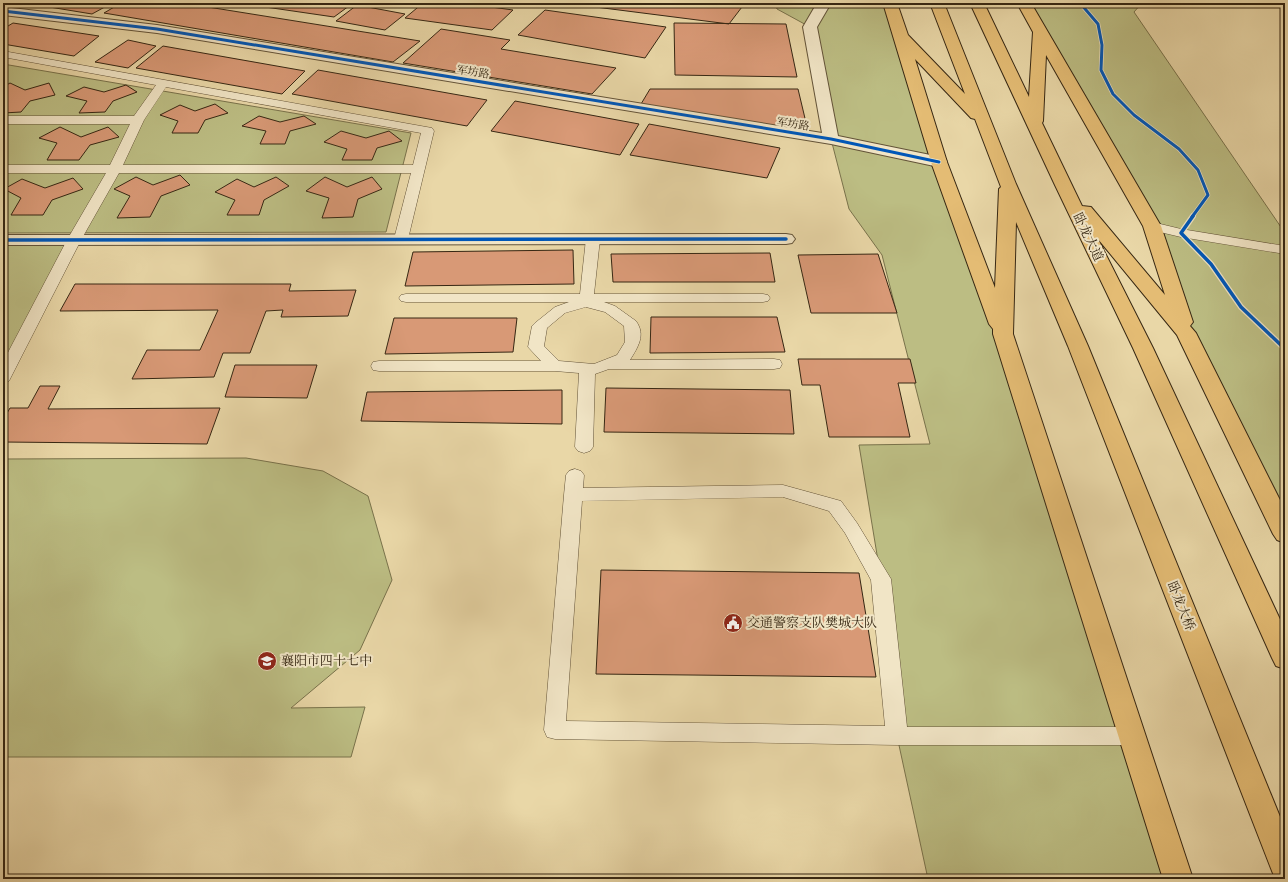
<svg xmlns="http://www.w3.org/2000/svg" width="1288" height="882" font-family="Cardo,'Noto Serif SC',serif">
  <rect width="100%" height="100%" fill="#e9d7a7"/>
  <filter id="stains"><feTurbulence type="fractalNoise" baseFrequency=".005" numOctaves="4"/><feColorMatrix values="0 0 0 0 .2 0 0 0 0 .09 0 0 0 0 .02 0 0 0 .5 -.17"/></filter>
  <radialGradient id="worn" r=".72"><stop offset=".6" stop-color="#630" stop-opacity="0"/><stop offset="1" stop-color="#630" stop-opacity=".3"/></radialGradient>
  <!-- green -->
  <path fill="#bcbd83" stroke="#79724b" d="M 775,3 L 890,3 L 1178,879 L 928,879 L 897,736 L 881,579 L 859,445 L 930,444 L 882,255 L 849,209 L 831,139 L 810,27 L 777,9 Z
    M 1024,3 L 1142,3 L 1134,12 L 1285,233 L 1285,534 L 1186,333 L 1152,226 Z
    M 3,64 L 411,133 L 386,232 L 3,233 Z
    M 3,240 L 74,240 L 3,377 Z
    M 246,458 L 323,471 L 368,496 L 392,580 L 360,650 L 291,708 L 365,707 L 351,757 L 3,757 L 3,459 Z"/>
  <!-- building -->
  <path fill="#d89976" stroke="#362713" d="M 25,3 L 112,3 L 92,14 Z
    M 121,3 L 183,3 L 420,41 L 393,62 L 104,13 Z
    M 238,3 L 353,3 L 334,17 Z
    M 423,3 L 462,3 L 513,10 L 492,30 L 405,18 Z
    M 564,3 L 745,3 L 729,24 Z
    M 357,5 L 405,14 L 385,30 L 336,21 Z
    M 545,10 L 666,27 L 645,58 L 518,35 Z
    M 13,23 L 99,36 L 74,56 L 3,44 L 3,29 Z
    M 674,23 L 786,24 L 797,77 L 675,75 Z
    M 441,29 L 510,40 L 501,49 L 616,68 L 592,94 L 403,63 Z
    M 128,40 L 156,46 L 128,68 L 95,62 Z
    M 163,46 L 305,71 L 282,94 L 136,68 Z
    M 318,70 L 487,100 L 467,126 L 292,94 Z
    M 10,83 L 25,90 L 49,83 L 55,95 L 30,101 L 21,112 L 3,113 L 3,87 Z
    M 126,85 L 137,92 L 113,101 L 105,112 L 79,113 L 87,101 L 66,96 L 84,87 L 104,92 Z
    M 650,89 L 798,89 L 808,131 L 641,104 Z
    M 515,101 L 639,124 L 620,155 L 491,131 Z
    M 215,104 L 228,113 L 205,120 L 198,133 L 172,133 L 178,121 L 160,115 L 180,105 L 195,111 Z
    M 259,116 L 280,122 L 304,116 L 316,124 L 290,131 L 285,144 L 260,144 L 266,131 L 242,126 Z
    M 649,124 L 780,148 L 767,178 L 630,155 Z
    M 60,127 L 81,137 L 108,127 L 119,137 L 90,145 L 79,160 L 47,160 L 57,143 L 39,138 Z
    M 341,131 L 366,138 L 389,131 L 402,141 L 377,148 L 372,160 L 342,160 L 347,149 L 324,142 Z
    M 180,175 L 190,185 L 161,196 L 150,217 L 117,218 L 130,196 L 114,189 L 136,177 L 153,185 Z
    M 276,177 L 289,186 L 264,200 L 259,215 L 227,215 L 235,200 L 215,192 L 237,179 L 254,187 Z
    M 325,177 L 347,187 L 372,177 L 382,189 L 358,199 L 353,217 L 322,218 L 329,198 L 306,191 Z
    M 73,178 L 83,189 L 52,200 L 43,215 L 11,215 L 21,198 L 4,189 L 22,179 L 45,188 Z
    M 573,250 L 574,284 L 405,286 L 413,252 Z
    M 770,253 L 775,282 L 613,282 L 611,254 Z
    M 878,254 L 897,313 L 811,313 L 798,255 Z
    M 75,284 L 291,284 L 289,291 L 356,290 L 348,316 L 281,317 L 283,310 L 266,311 L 250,353 L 223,353 L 214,377 L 132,379 L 147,350 L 200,350 L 218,310 L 60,311 Z
    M 651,317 L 777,317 L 785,352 L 650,353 Z
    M 394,318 L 517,318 L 513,352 L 385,354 Z
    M 798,359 L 910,359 L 916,383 L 898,383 L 910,437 L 829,437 L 820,385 L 802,385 Z
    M 235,365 L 317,365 L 307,398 L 225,397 Z
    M 40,386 L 60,386 L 48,409 L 220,408 L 207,444 L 3,442 L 3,420 L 10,408 L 28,408 Z
    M 606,388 L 790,390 L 794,434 L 604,432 Z
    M 562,390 L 562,424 L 361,421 L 367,392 Z
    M 601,570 L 859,573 L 876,677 L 596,674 Z"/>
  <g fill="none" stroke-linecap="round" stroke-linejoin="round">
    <defs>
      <path id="lane" d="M 3,51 L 432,128 L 434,131 L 408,239 L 406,242 L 401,243 L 396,242 L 394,239 L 411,173 L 119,173 L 81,240 L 11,377 L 9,381 L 3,382 L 3,362 L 67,240 L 106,173 L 3,173 L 3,165 L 110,165 L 130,124 L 3,124 L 3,116 L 134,116 L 156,85 L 3,57 ZM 166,87 L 421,133 L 413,165 L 123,165 L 144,120 Z
        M 1152,222 L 1181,229 L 1285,246 L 1285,254 L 1181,237 L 1147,229 L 1145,226 L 1147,223 Z
        M 593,235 L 598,236 L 600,239 L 594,294 L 763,294 L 768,295 L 770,298 L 768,301 L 763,302 L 604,302 L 615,306 L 636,321 C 646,335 638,347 630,360 L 774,359 L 780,360 L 782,364 L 780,368 L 774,369 L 609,369 L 595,374 L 593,447 L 590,451 L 584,453 L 578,451 L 575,447 L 579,373 L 555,371 L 379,371 L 373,370 L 371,366 L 373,362 L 379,361 L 541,361 L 528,347 L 532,326 L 535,323 L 555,307 L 569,302 L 406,302 L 401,301 L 399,298 L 401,295 L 406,294 L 580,294 L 586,239 L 588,236 ZM 586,307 L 605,312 L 624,326 L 625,342 L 617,355 L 594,364 L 559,361 L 544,346 L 547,328 L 565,313 Z
        M 575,469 L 581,471 L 584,475 L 583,488 L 783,485 L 841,501 L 857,523 L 891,579 L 907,727 L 1132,727 L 1140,729 L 1143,736 L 1140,743 L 1132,745 L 897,745 L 555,739 L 547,737 L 544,730 L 564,495 L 566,475 L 569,471 ZM 783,497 L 829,511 L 845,533 L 871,580 L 885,726 L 566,721 L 582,501 Z"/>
      <path id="street" d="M 817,3 L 831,3 L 817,27 L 838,136 L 945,158 L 947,162 L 945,166 L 939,167 L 831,144 L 157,33 L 3,15 L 3,7 L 157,25 L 822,133 L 803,27 Z
        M 786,234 L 792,235 L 795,239 L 792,243 L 786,244 L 3,245 L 3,235 Z"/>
      <path id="highway" d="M 883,3 L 897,3 L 908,35 L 965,94 L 930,3 L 944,3 L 1016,184 L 1088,346 L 1285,829 L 1285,879 L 1274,876 L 1270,866 L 1068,346 L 1016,222 L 1013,334 L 1193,879 L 1163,879 L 993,334 L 993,329 L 989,324 L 931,162 ZM 915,59 L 971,118 L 975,119 L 1001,187 L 999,189 L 995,288 L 947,162 Z
        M 970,3 L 984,3 L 1029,97 L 1033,32 L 1017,3 L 1031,3 L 1161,226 L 1193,322 L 1190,326 L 1196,333 L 1285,510 L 1285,543 L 1277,540 L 1273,534 L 1177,335 L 1098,239 L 1153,348 L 1285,630 L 1285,669 L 1276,666 L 1272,658 L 1133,348 L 1054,183 ZM 1046,55 L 1143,226 L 1165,295 L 1091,207 L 1082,206 L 1042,123 L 1043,121 Z"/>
    </defs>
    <!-- lane casing -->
    <use href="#lane" stroke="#635338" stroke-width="1"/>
    <!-- street casing -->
    <use href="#street" stroke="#635338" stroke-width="2"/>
    <!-- highway casing -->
    <use href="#highway" stroke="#362713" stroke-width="2"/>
    <!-- lane -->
    <use href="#lane" fill="#f1e5c6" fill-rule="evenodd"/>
    <!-- street -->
    <use href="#street" fill="#f1e5c6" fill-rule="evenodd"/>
    <!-- highway -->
    <use href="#highway" fill="#e4bc74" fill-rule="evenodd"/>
    <defs>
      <path id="cycleway-far1" d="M 1080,3 L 1098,24 L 1102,45 L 1101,70 L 1113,94 L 1134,115 L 1179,149 L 1198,170 L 1208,195 L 1192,217
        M 3,11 L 157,29 L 831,139 L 939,162"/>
      <path id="cycleway" d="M 1193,216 L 1181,233 L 1211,264 L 1241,307 L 1285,349
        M 3,240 L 786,239"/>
    </defs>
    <!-- cycleway-far1 casing -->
    <use href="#cycleway-far1" stroke="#f1e5c6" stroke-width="4.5"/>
    <!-- cycleway casing -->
    <use href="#cycleway" stroke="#f1e5c6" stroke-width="6"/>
    <!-- cycleway-far1 -->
    <use href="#cycleway-far1" stroke="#0057b8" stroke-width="3"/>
    <!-- cycleway -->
    <use href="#cycleway" stroke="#0057b8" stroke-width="3.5"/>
  </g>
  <!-- icons -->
  <defs>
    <symbol id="civic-disc" viewBox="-11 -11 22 22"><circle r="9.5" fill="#8f2418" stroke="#f1e5c6"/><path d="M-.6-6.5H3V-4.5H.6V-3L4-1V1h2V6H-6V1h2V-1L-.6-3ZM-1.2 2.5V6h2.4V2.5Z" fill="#fff"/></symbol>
    <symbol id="school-disc" viewBox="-11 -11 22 22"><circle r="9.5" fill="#8f2418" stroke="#f1e5c6"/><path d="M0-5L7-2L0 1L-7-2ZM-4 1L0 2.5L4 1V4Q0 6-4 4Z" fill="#fff"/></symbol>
  </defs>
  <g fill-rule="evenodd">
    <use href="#civic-disc" x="722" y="612" width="22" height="22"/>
    <use href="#school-disc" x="256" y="650" width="22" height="22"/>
  </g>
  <g text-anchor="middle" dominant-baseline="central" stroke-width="4" stroke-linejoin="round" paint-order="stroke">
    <!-- far-street labels -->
    <g font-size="11" fill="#362713" stroke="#f1e5c6">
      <text transform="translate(473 72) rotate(9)">军坊路</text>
      <text transform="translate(793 124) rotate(9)">军坊路</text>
    </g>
    <!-- street labels -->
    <g font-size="13" fill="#362713" stroke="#f1e5c6">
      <text transform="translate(1088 237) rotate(64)">卧龙大道</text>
      <text transform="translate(1181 606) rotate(68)">卧龙大桥</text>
    </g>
    <!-- poi labels -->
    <g font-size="13" fill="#362713" stroke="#f1e5c6" text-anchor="start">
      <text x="747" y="623">交通警察支队樊城大队</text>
      <text x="281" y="661">襄阳市四十七中</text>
    </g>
  </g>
  <!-- margin -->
  <rect width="1288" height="882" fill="none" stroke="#e9d7a7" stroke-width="16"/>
  <rect x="4" y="4" width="1280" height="874" fill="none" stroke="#362713" stroke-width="2"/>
  <rect x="8" y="8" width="1272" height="866" fill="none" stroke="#362713"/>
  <rect width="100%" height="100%" filter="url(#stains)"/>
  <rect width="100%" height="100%" fill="url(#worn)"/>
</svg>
